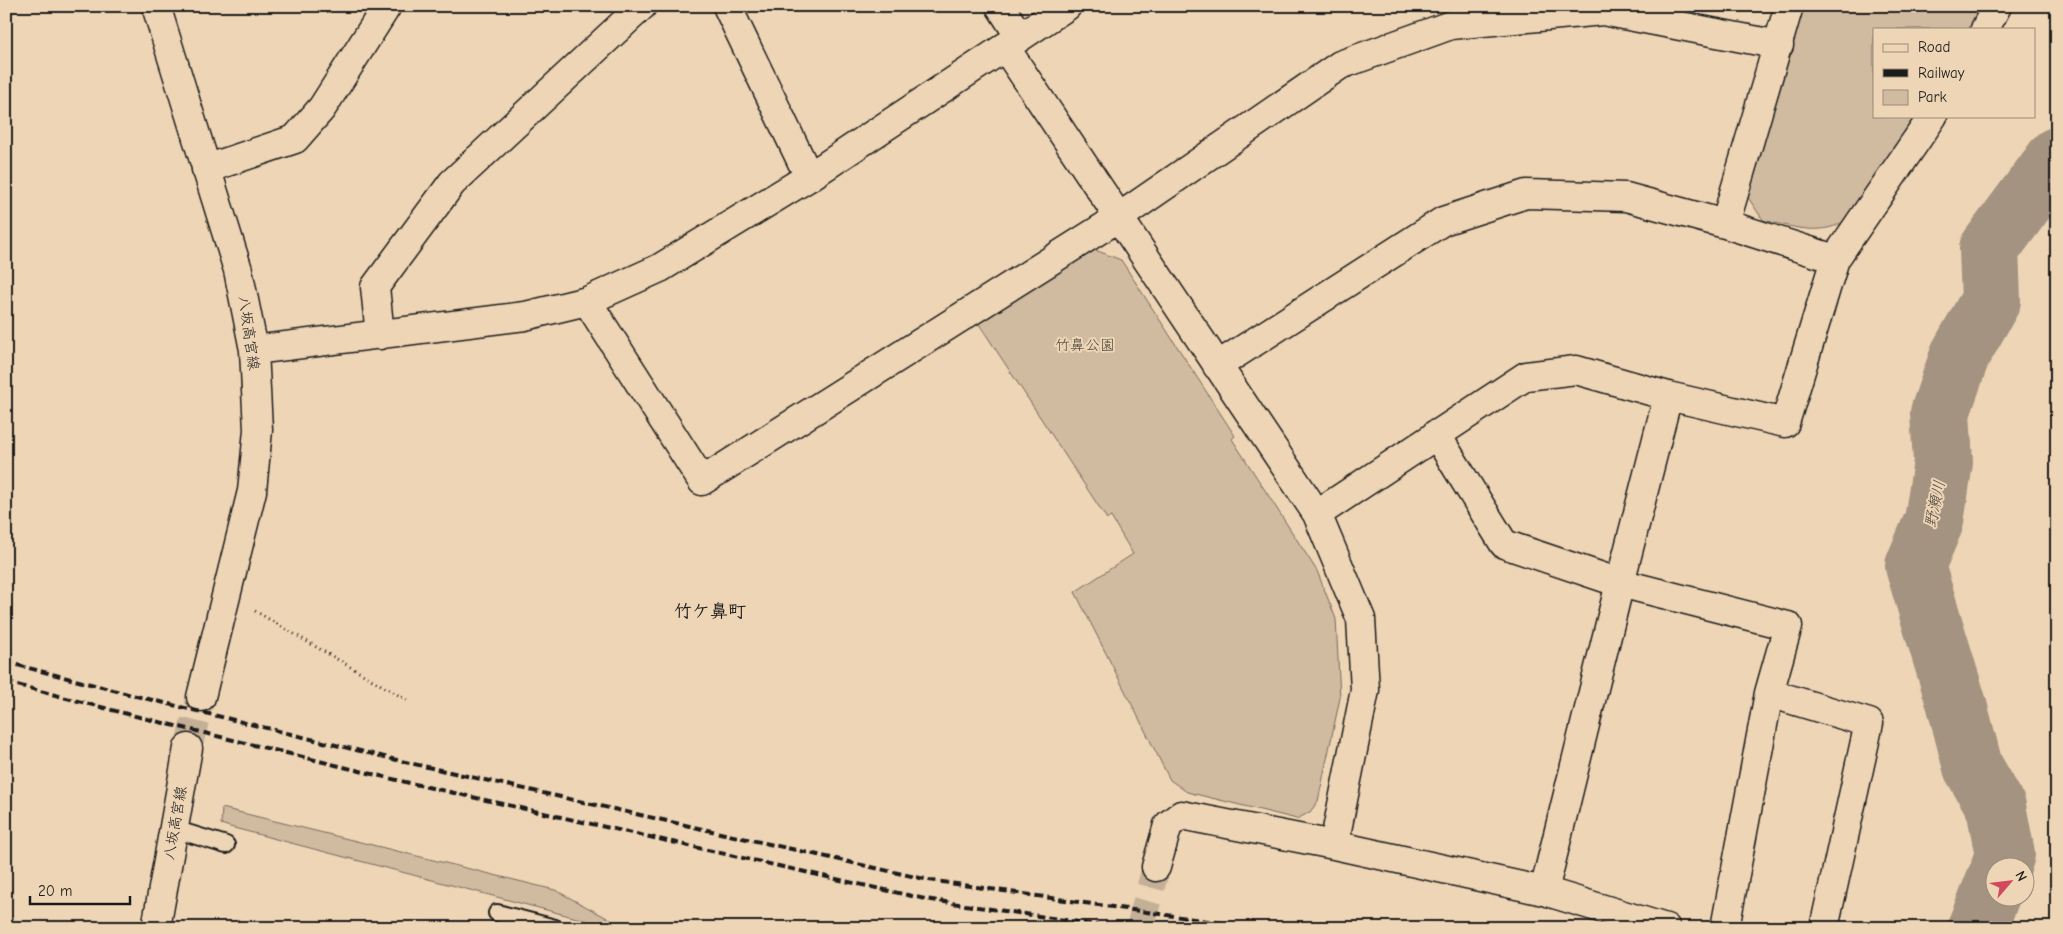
<svg xmlns="http://www.w3.org/2000/svg" width="2063" height="934" font-family="'Comic Neue','Klee One',sans-serif">
  <rect width="100%" height="100%" fill="#eed5b6"/>
  <filter id="ink" filterUnits="userSpaceOnUse"><feTurbulence type="fractalNoise" baseFrequency=".02" numOctaves="2"/><feDisplacementMap in="SourceGraphic" scale="10" xChannelSelector="R" yChannelSelector="G"/><feConvolveMatrix kernelMatrix="1 2 1 2 8 2 1 2 1" color-interpolation-filters="sRGB"/></filter>
  <g filter="url(#ink)">
    <!-- green -->
    <path fill="#d0baa0" stroke="#766b5e" d="M 1803,6 L 1981,6 L 1969,29 L 1874,29 L 1874,116 L 1919,116 L 1845,221 C 1820,237 1790,226 1763,220 L 1747,196 Z
      M 1090,248 L 1121,260 L 1235,436 L 1232,439 L 1317,571 L 1336,619 L 1340,698 L 1318,801 L 1310,812 L 1297,819 L 1187,792 L 1170,780 L 1075,592 L 1133,554 L 1111,517 L 1107,519 L 977,321 Z
      M 222,808 L 555,890 L 626,928 L 615,928 L 230,827 L 221,824 Z"/>
    <g fill="none" stroke-linecap="round" stroke-linejoin="round">
      <!-- river -->
      <path stroke="#a39380" stroke-width="60" d="M 2001,866 L 2005,854 L 1996,807 L 1973,767 L 1957,705 L 1915,566 L 1934,521 L 1943,462 L 1940,413 L 1960,355 L 1991,300 L 1989,249 L 2057,157
        M 1977,928 L 1996,880"/>
      <!-- street-tunnel -->
      <path stroke="#c4b097" stroke-width="28" stroke-dasharray="28 14" stroke-linecap="butt" d="M 1140,928 L 1156,867"/>
      <!-- secondary-tunnel -->
      <path stroke="#c4b097" stroke-width="28" stroke-dasharray="28 14" stroke-linecap="butt" d="M 188,748 L 201,697"/>
      <defs>
        <path id="lane" d="M 174,829 L 226,845
          M 497,913 L 555,928"/>
        <path id="street" d="M 727,6 L 809,177
          M 1000,6 L 1020,37
          M 1789,6 L 1725,224 L 1835,259
          M 1985,29 L 1997,6
          M 1005,47 L 1317,514 L 1361,619 L 1365,690 L 1334,845
          M 206,169 L 295,139 L 322,108 L 387,6
          M 587,301 L 702,481 L 1118,218 L 1340,65 L 1451,25 L 1603,11 L 1779,45
          M 380,335 L 375,287 L 452,183 L 642,6
          M 1217,366 L 1443,221 L 1526,194 L 1626,197 L 1725,224
          M 1436,434 L 1504,544 L 1620,583 L 1668,396
          M 1317,514 L 1526,376 L 1576,370 L 1668,396 L 1785,423 L 1835,259 L 1933,116
          M 1769,693 L 1869,723 L 1824,928
          M 1156,867 L 1168,825 L 1181,815 L 1334,845 L 1544,891 L 1666,928
          M 1544,891 L 1620,583 L 1788,626 L 1769,693 L 1725,928"/>
        <path id="secondary" d="M 156,6 L 238,270 L 254,350 L 258,430 L 252,491 L 201,697
          M 254,350 L 525,316 L 587,301 L 660,268 L 809,177 L 1067,6
          M 156,928 L 188,748"/>
      </defs>
      <!-- lane casing -->
      <use href="#lane" stroke="#1c1c1c" stroke-width="20"/>
      <!-- street casing -->
      <use href="#street" stroke="#1c1c1c" stroke-width="31"/>
      <!-- secondary casing -->
      <use href="#secondary" stroke="#1c1c1c" stroke-width="31"/>
      <!-- path -->
      <path stroke="#1c1c1c" stroke-width="3" stroke-dasharray="1 4" stroke-linecap="butt" d="M 255,611 L 410,702"/>
      <!-- lane -->
      <use href="#lane" stroke="#eed5b6" stroke-width="16"/>
      <!-- street -->
      <use href="#street" stroke="#eed5b6" stroke-width="28"/>
      <!-- secondary -->
      <use href="#secondary" stroke="#eed5b6" stroke-width="28"/>
      <!-- rail -->
      <path stroke="#1c1c1c" stroke-width="4" stroke-dasharray="8 4" stroke-linecap="butt" d="M 6,662 L 136,696 L 405,762 L 929,880 L 1255,928
        M 6,682 L 131,715 L 401,781 L 925,899 L 1118,928"/>
    </g>
  </g>
  <g text-anchor="middle" dominant-baseline="central" stroke-width="4" stroke-linejoin="round" paint-order="stroke">
    <!-- street labels -->
    <g font-size="15" fill="#1c1c1c" stroke="#eed5b6">
      <text transform="translate(249 333) rotate(82)">八坂高宮線</text>
      <text transform="translate(175 823) rotate(-80)">八坂高宮線</text>
    </g>
    <!-- park labels -->
    <g font-size="15" fill="#49443d" stroke="#eed5b6">
      <text x="1085" y="345">竹鼻公園</text>
    </g>
    <!-- water labels -->
    <g font-size="16" font-style="italic" fill="#4b463f" stroke="#eed5b6">
      <text transform="translate(1935 504) rotate(-78)">野瀬川</text>
    </g>
    <!-- quarter labels -->
    <g font-size="18" font-weight="bold" fill="#1c1c1c" stroke="#eed5b6">
      <text x="710" y="611">竹ケ鼻町</text>
    </g>
  </g>
  <!-- margin -->
  <rect width="2063" height="934" fill="none" stroke="#eed5b6" stroke-width="25"/>
  <rect x="12" y="12" width="2038" height="909" fill="none" stroke="#1c1c1c" stroke-width="2" filter="url(#ink)"/>
  <!-- legend -->
  <rect x="1873" y="28" width="162" height="90" fill="#eed5b6" stroke="#9a8b78"/>
  <rect x="1883" y="44" width="25" height="8" fill="#eed5b6" stroke="#9a8b78"/>
  <text x="1918" y="52" font-size="15" fill="#1c1c1c">Road</text>
  <rect x="1883" y="69" width="25" height="8" fill="#1c1c1c" stroke="#9a8b78"/>
  <text x="1918" y="78" font-size="15" fill="#1c1c1c">Railway</text>
  <rect x="1883" y="90" width="25" height="15" fill="#d0baa0" stroke="#9a8b78"/>
  <text x="1918" y="102" font-size="15" fill="#1c1c1c">Park</text>
  <!-- north arrow -->
  <g transform="translate(2010 882) rotate(62)"><circle r="24" fill="#eed5b6" stroke="#9a8b78"/>
  <path d="M0-4L9 19L0 12L-9 19Z" fill="#d1495b"/>
  <text y="-8" font-size="14" font-weight="bold" text-anchor="middle" fill="#1c1c1c">N</text>
  </g>
  <!-- scale -->
  <path d="M30 896v8h100v-8" fill="none" stroke="#1c1c1c" stroke-width="2.5"/>
  <text x="38" y="896" font-size="15" fill="#1c1c1c" stroke="#eed5b6" stroke-width="4" paint-order="stroke">20 m</text>
</svg>
